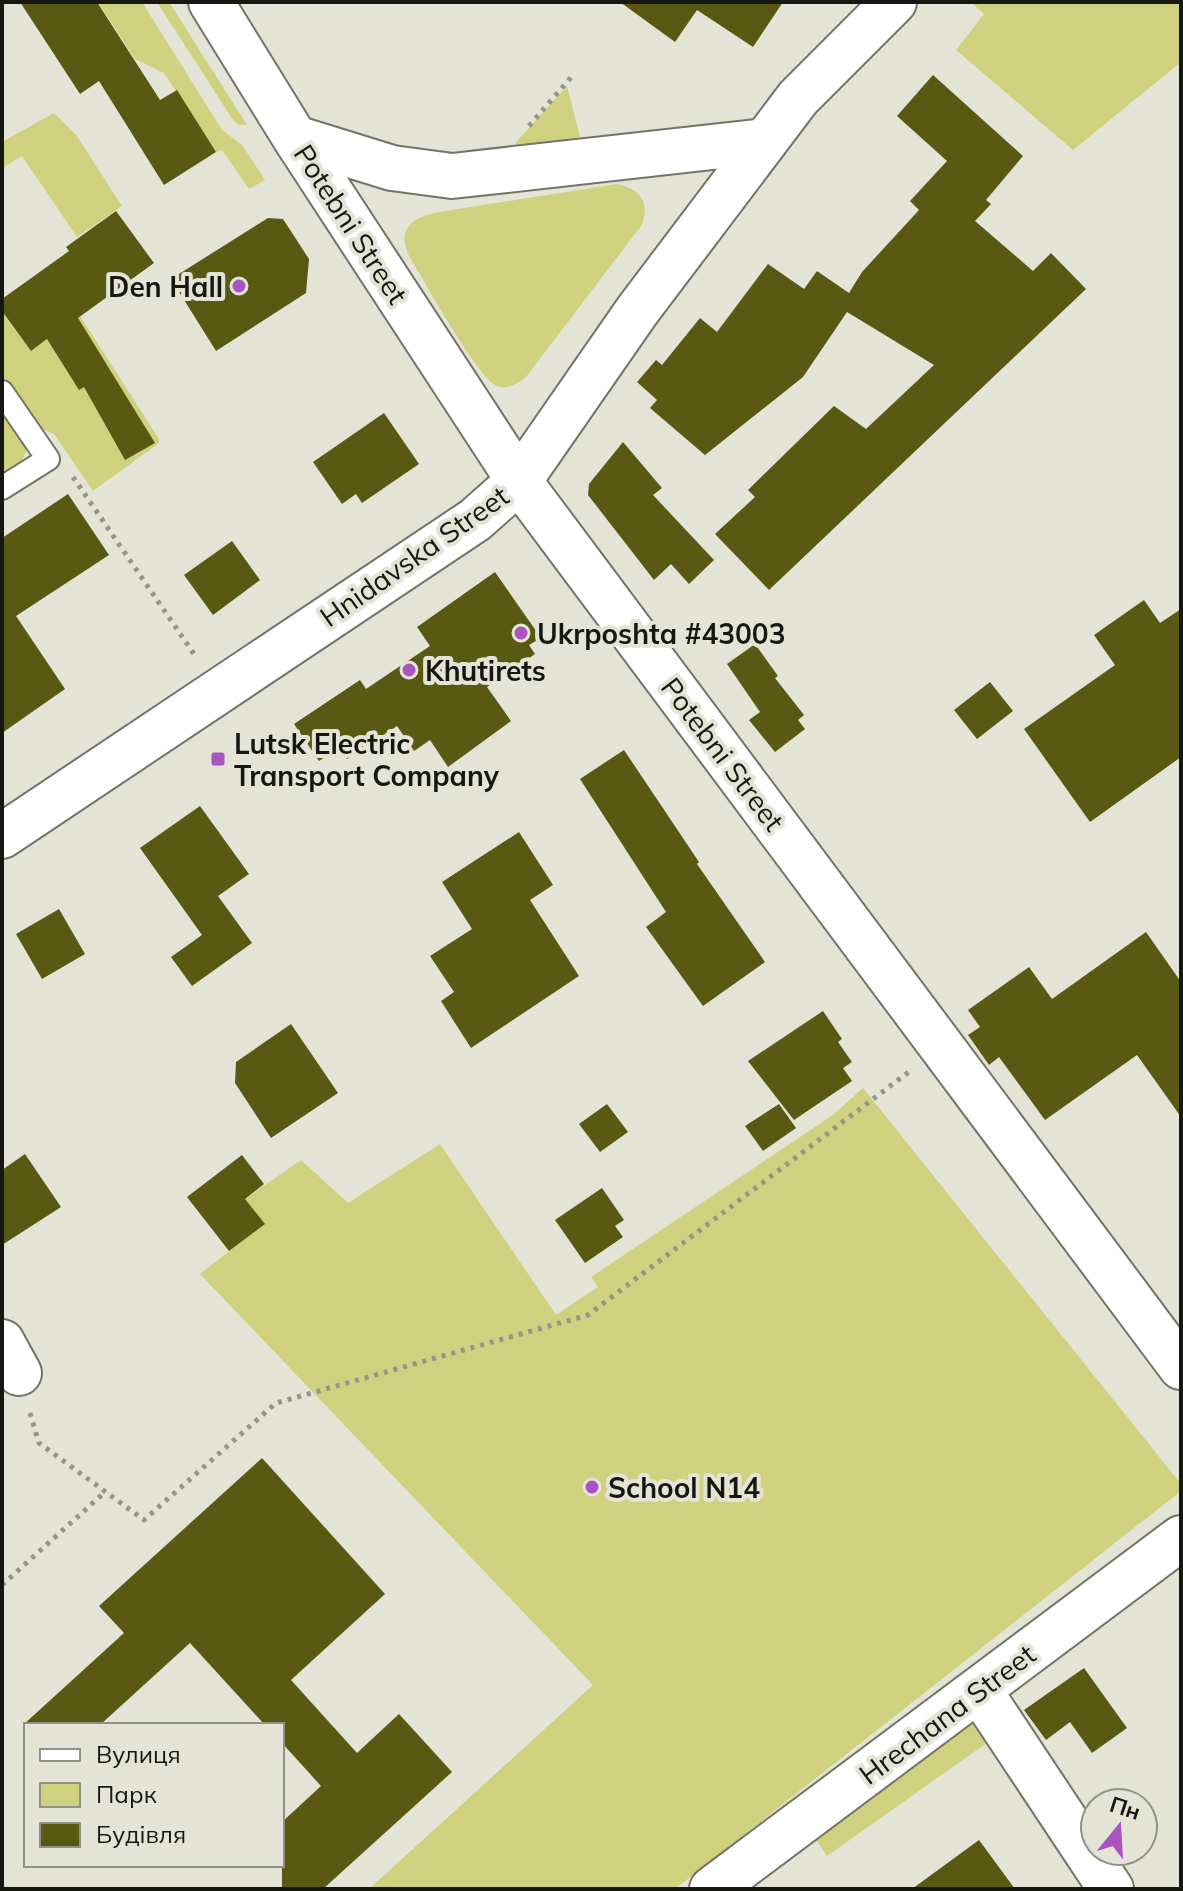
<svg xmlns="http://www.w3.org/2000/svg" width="1183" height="1891" font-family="Mulish,sans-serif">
  <rect width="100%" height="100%" fill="#e3e4d5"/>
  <!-- green -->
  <path fill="#cfd17e" d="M 98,2 L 142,2 L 222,130 L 242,145 L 265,180 L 249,189 L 222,150 L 216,152 L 164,73 L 135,59 Z
    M 157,2 L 169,2 L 247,125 L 239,125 L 233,120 Z
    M 971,2 L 1181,2 L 1181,62 L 1073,150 L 956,50 L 984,14 Z
    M 567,86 L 580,137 L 514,147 L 517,141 Z
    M 54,113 L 76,135 L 122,206 L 77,237 L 22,156 L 2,168 L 2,142 Z
    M 617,184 C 640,189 651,202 641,226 L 526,377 C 518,383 508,390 497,386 C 478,379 422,277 408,254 C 397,226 415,217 439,212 Z
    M 2,312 L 31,351 L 80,316 L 159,439 L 159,443 L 93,491 L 54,434 L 37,427 L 2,374 Z
    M 2,409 L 27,450 L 19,466 L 2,477 Z
    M 863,1088 L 1181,1484 L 1181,1491 L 675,1889 L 369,1889 L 593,1685 L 200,1274 L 264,1224 L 245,1199 L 301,1160 L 348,1203 L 440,1144 L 556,1315 L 598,1287 L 591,1277 L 833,1115 Z
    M 977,1721 L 991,1740 L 827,1856 L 814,1837 Z"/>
  <!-- building -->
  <path fill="#595914" d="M 20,2 L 97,2 L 160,100 L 177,90 L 216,152 L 164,185 L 99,81 L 80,94 Z
    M 620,2 L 783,2 L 753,47 L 697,10 L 675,42 Z
    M 933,75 L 1023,156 L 986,200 L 991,204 L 975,221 L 1033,271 L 1051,253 L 1086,289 L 769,590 L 715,534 L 755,497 L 748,490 L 834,406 L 866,429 L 934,365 L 847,312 L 803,377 L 705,455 L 650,408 L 657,400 L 637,382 L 656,360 L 662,365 L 700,318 L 717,332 L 768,264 L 804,289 L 817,271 L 849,293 L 862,272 L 919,210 L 910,201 L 947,161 L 897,116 Z
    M 116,211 L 154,263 L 78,318 L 155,443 L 125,460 L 84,387 L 79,390 L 47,339 L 31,351 L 2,311 L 2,299 L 69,251 L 66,247 Z
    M 268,218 L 283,219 L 309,259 L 306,293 L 216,351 L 171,279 Z
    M 384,413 L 419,464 L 362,503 L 356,494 L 342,504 L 313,462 Z
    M 623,442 L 662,488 L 653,495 L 714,560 L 689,584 L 671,564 L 654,580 L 588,495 L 589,484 Z
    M 68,494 L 109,555 L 16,616 L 65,689 L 2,733 L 2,538 Z
    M 232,541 L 260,580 L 213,615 L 184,575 Z
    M 495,572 L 541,638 L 529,645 L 535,654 L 487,687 L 511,721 L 448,767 L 430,740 L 414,751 L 397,726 L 347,759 L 339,748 L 319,761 L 294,724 L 360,680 L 366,689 L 430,646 L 417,627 Z
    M 1144,600 L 1160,623 L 1181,609 L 1181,757 L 1090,822 L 1024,729 L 1115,665 L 1094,635 Z
    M 755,644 L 778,676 L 775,678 L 804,715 L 798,720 L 805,729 L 775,752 L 749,720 L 760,712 L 727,664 Z
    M 990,682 L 1013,711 L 977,739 L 954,710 Z
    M 624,750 L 699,862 L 697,864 L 765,962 L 703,1006 L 646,927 L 666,912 L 580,779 Z
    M 200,806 L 249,874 L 218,896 L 252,943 L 192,986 L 171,957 L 202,935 L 140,848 Z
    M 519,832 L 553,885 L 530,900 L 579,976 L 471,1048 L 441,1001 L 454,992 L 430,956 L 472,929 L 442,882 Z
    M 59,909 L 85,954 L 42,979 L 16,934 Z
    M 1146,932 L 1181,982 L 1181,1117 L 1137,1055 L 1045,1120 L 999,1057 L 989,1065 L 968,1035 L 980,1027 L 968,1010 L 1029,967 L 1052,999 Z
    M 823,1011 L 842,1039 L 838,1042 L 852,1062 L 843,1068 L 852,1081 L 794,1120 L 748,1061 Z
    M 291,1024 L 338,1093 L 271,1138 L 235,1083 L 236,1062 Z
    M 607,1104 L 628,1132 L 600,1152 L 579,1124 Z
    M 779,1104 L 796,1128 L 763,1151 L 745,1126 Z
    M 25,1154 L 61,1207 L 2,1245 L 2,1170 Z
    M 242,1155 L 264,1184 L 245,1199 L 265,1224 L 229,1251 L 187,1197 Z
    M 602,1188 L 624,1220 L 615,1226 L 623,1237 L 585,1263 L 555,1220 Z
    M 262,1458 L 385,1594 L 291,1680 L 357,1753 L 399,1714 L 452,1772 L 323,1889 L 282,1889 L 282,1822 L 321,1786 L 282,1743 L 282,1725 L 265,1725 L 190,1643 L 100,1725 L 23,1725 L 124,1633 L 99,1606 Z
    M 1084,1668 L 1127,1728 L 1092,1753 L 1070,1722 L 1046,1740 L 1024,1710 Z
    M 979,1840 L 1015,1889 L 912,1889 Z"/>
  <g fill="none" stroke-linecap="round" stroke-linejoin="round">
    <defs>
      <path id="service" d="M 2,392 L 48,459 L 2,488"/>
      <path id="minor" d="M 2,1342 L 19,1373
        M 979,1690 L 1111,1889
        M 712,1889 L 1181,1538"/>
      <path id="tertiary" d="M 211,2 L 295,138 L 519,481 L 1181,1367
        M 295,138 L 392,168 L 452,176 L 765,141"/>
      <path id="secondary" d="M 2,836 L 475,520 L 519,481 L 637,311 L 798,98 L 894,2"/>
    </defs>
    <!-- service casing -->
    <use href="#service" stroke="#737467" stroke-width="26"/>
    <!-- minor casing -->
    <use href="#minor" stroke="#737467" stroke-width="48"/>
    <!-- tertiary casing -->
    <use href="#tertiary" stroke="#737467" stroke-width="48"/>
    <!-- secondary casing -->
    <use href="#secondary" stroke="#737467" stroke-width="48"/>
    <!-- path -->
    <path stroke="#95958a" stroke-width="5" stroke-dasharray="4 6" stroke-linecap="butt" d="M 529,126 L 573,75
      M 73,477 L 196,657
      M 30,1413 L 39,1443 L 144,1520 L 276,1403 L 588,1315 L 910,1071
      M 2,1585 L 105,1492"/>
    <!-- service -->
    <use href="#service" stroke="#fff" stroke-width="22"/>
    <!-- minor -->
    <use href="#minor" stroke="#fff" stroke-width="44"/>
    <!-- tertiary -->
    <use href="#tertiary" stroke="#fff" stroke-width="44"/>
    <!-- secondary -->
    <use href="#secondary" stroke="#fff" stroke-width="44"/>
  </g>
  <!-- markers -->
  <g fill="#ab53c0" stroke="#e3e4d5" stroke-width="3">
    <circle cx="239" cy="286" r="8"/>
    <circle cx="521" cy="633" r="8"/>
    <circle cx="409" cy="670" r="8"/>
    <rect x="210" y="751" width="16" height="16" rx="4"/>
    <circle cx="592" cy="1487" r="8"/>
  </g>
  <g text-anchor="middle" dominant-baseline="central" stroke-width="8" stroke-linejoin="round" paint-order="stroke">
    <!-- street labels -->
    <g font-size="28" fill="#171712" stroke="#e3e4d5">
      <text transform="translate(351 224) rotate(57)">Potebni Street</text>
      <text transform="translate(414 556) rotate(-35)">Hnidavska Street</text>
      <text transform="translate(723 754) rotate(53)">Potebni Street</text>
      <text transform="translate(947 1714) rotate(-37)">Hrechana Street</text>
    </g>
    <!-- poi labels -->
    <g font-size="28" font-weight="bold" fill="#171712" stroke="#e3e4d5" text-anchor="start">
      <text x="223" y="286" text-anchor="end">Den Hall</text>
      <text x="537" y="633">Ukrposhta #43003</text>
      <text x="425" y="670">Khutirets</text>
      <text x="234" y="743">Lutsk Electric<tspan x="234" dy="32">Transport Company</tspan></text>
      <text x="608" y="1487">School N14</text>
    </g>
  </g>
  <!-- border -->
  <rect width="1183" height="1891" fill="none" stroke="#171712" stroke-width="8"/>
  <!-- legend -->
  <rect x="24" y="1723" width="260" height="144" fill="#e3e4d5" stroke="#919287" stroke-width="2"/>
  <rect x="40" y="1749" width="40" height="12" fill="#ffffff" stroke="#919287" stroke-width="2"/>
  <text x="96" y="1763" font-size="24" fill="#171712">Вулиця</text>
  <rect x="40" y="1783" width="40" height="24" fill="#cfd17e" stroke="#919287" stroke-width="2"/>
  <text x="96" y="1803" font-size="24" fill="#171712">Парк</text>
  <rect x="40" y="1823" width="40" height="24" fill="#595914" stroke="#919287" stroke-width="2"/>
  <text x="96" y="1843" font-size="24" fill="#171712">Будівля</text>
  <!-- north arrow -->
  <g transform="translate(1119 1827) rotate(18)"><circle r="38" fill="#e3e4d5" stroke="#919287" stroke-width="2"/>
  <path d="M0-6L14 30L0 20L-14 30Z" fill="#ab53c0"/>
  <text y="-12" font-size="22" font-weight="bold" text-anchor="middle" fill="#171712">Пн</text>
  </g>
</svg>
